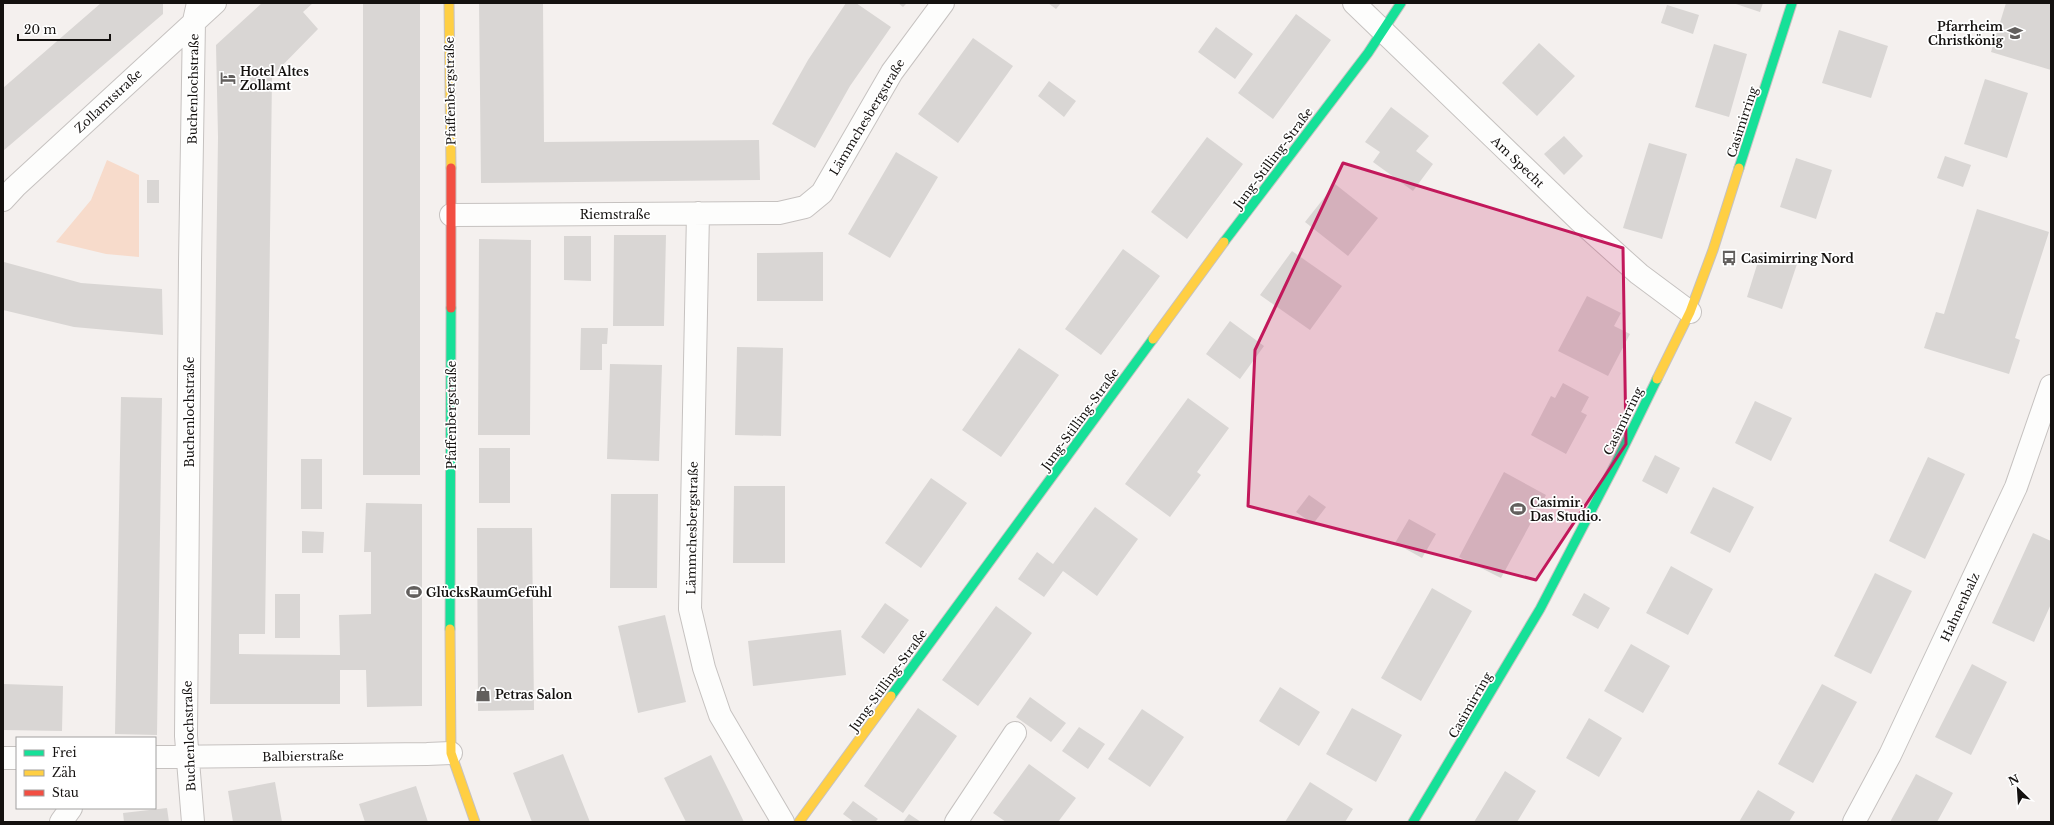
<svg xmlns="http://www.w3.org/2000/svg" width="2054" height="825" font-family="'Libre Baskerville',serif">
  <rect width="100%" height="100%" fill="#f4f0ee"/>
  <!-- green -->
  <path fill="#f7dbcb" d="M 107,160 L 139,175 L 139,257 L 106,254 L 56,242 L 91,200 Z"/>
  <!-- building -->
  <path fill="#d9d6d4" d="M 101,3 L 163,3 L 163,14 L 3,151 L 3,88 Z
    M 262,3 L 313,3 L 303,12 L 318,29 L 272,76 L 265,634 L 239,634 L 239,654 L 340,655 L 339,615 L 371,614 L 371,552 L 364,552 L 366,503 L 422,504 L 422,706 L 367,707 L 366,670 L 340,670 L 340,704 L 210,704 L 218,137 L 216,45 Z
    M 363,3 L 420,3 L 420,475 L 363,475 Z
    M 479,3 L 543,3 L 544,142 L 759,140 L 760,180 L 481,183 Z
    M 846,3 L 856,3 L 891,27 L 850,86 L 815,148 L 772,124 L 808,60 Z
    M 898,3 L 907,3 L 903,7 Z
    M 1048,3 L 1061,3 L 1056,9 Z
    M 1733,3 L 1763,3 L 1760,12 Z
    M 2006,3 L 2051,3 L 2051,70 L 1991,52 Z
    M 1667,5 L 1699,15 L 1693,34 L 1661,23 Z
    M 1296,14 L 1331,40 L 1273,119 L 1238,93 Z
    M 1216,27 L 1253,54 L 1235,79 L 1198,52 Z
    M 1839,30 L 1888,46 L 1871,98 L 1822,83 Z
    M 973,38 L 1013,66 L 958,143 L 918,114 Z
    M 1539,43 L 1575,76 L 1537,116 L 1502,83 Z
    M 1714,44 L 1747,54 L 1729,117 L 1695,107 Z
    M 1985,79 L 2028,93 L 2007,158 L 1964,144 Z
    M 1049,81 L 1076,101 L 1064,117 L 1038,96 Z
    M 1391,107 L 1429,136 L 1416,151 L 1433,164 L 1413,191 L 1373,162 L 1380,152 L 1365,142 Z
    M 1564,136 L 1583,156 L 1564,175 L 1544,154 Z
    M 1207,137 L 1243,164 L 1187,239 L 1151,212 Z
    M 1649,143 L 1687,154 L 1662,239 L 1623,228 Z
    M 896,152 L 938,177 L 890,258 L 848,234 Z
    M 1945,156 L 1971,165 L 1963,187 L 1937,178 Z
    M 1796,158 L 1832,170 L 1816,219 L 1780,207 Z
    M 147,180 L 159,180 L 159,203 L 147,203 Z
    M 1335,184 L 1378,218 L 1348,256 L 1305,222 Z
    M 1977,209 L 2049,232 L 2015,338 L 2020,340 L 2009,374 L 1924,348 L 1936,312 L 1944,314 Z
    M 614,235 L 666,235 L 664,326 L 613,326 Z
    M 564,236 L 591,236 L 591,281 L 564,280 Z
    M 479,239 L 531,240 L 530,435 L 478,435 Z
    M 1123,249 L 1160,276 L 1101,355 L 1065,329 Z
    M 1292,251 L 1342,286 L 1310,330 L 1260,295 Z
    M 823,252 L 823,301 L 757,301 L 757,253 Z
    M 1761,252 L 1797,264 L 1782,309 L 1747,297 Z
    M 4,262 L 81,283 L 162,289 L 163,335 L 74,327 L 3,310 Z
    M 1587,296 L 1621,313 L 1614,326 L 1630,334 L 1608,376 L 1558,351 Z
    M 1230,321 L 1264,346 L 1240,379 L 1206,354 Z
    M 581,328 L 608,328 L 607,344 L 602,344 L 602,370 L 580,370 Z
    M 737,347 L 783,348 L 781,436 L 735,435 Z
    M 1019,348 L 1059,375 L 1001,457 L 962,430 Z
    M 610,364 L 662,365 L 659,461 L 607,459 Z
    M 1563,383 L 1589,397 L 1581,412 L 1587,415 L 1566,454 L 1531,435 L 1551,396 L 1555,398 Z
    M 121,397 L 162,398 L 157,735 L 115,734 Z
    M 1188,398 L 1229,428 L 1197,472 L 1201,475 L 1170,517 L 1125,484 Z
    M 1755,401 L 1792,418 L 1771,461 L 1735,443 Z
    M 479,448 L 510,448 L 510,503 L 479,503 Z
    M 1655,455 L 1680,468 L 1667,494 L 1642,481 Z
    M 1928,457 L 1965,474 L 1925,559 L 1889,541 Z
    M 301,459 L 322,459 L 322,509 L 301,509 Z
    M 1504,472 L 1546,495 L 1501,578 L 1459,557 Z
    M 931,478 L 967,503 L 921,568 L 885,543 Z
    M 734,486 L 785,486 L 785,563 L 733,563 Z
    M 1713,487 L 1754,507 L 1730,553 L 1690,533 Z
    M 611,494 L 658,494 L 657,588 L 610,588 Z
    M 1309,495 L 1326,507 L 1313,524 L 1296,512 Z
    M 1095,507 L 1138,539 L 1097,596 L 1063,571 L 1044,597 L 1018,579 L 1037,552 L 1053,564 Z
    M 1409,519 L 1436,534 L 1422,558 L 1395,543 Z
    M 477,528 L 532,528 L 534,710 L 478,711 Z
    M 302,531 L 324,532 L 323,553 L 302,553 Z
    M 2033,533 L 2051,541 L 2051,604 L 2034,642 L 1992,623 Z
    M 1671,566 L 1713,589 L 1688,635 L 1646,613 Z
    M 1875,573 L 1912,591 L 1871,674 L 1834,656 Z
    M 1432,588 L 1472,611 L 1421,701 L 1381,678 Z
    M 1584,593 L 1610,608 L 1598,629 L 1572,615 Z
    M 275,594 L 300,594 L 300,638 L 275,638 Z
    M 885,603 L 909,620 L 884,654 L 861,637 Z
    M 996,606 L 1032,633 L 978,706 L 942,680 Z
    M 665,615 L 686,702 L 638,713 L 618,626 Z
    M 841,630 L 846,675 L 753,686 L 748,641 Z
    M 1631,644 L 1670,666 L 1643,713 L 1604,691 Z
    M 1972,664 L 2007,682 L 1971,755 L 1935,737 Z
    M 3,684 L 63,686 L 62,731 L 3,730 Z
    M 1822,684 L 1857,702 L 1813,783 L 1778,764 Z
    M 1280,687 L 1320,712 L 1299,746 L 1259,721 Z
    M 1030,697 L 1066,723 L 1051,742 L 1016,717 Z
    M 918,708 L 957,736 L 903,813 L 864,786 Z
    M 1352,708 L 1402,735 L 1376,782 L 1326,754 Z
    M 1142,709 L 1184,737 L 1150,787 L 1108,759 Z
    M 1589,718 L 1622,738 L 1599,777 L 1566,758 Z
    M 1079,727 L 1105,744 L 1088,769 L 1062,751 Z
    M 563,754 L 590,822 L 532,822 L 513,773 Z
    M 711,755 L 732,797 L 744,822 L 686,822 L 664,778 Z
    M 1029,764 L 1076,798 L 1058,822 L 1006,822 L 993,813 Z
    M 1505,771 L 1536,791 L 1517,822 L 1474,822 Z
    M 1916,774 L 1953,793 L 1937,822 L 1890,822 Z
    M 275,782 L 282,822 L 233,822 L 228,791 Z
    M 1310,782 L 1353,809 L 1345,822 L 1285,822 Z
    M 416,786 L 428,822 L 365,822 L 359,804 Z
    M 1758,790 L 1795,812 L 1789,822 L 1739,822 Z
    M 853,801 L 878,819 L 875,822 L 854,822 L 843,814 Z
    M 167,808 L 169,822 L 124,822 L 123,813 Z
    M 909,814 L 921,822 L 903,822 Z"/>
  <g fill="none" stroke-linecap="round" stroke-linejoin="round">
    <defs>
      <path id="street" d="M 1354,3 L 1580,221 L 1639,274 L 1690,312
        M 3,200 L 15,187 L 215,3
        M 698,213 L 690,609 L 704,668 L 720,715 L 783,822
        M 451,215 L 779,213 L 805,207 L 822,193 L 892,72 L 943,3
        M 155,757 L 427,754 L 451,753
        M 3,758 L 17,758
        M 61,822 L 71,808
        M 193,822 L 186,736 L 190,262 L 194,21 L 198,3
        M 956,822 L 1015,733
        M 1854,822 L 1890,755 L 2016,487 L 2051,386"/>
      <path id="fast" d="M 1739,168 L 1792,3
        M 1224,242 L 1368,53 L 1401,3
        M 450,629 L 451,308
        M 891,696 L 1153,339
        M 1413,822 L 1540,609 L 1616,463 L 1657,379"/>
      <path id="slow" d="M 449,3 L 451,168
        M 1153,339 L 1224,242
        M 1657,379 L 1690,312 L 1713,250 L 1739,168
        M 450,629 L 451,753 L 475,822
        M 799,822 L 891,696"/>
      <path id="jam" d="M 451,168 L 451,308"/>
    </defs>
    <!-- street casing -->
    <use href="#street" stroke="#c6c2c0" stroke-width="24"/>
    <!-- fast casing -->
    <use href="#fast" stroke="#c6c2c0" stroke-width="11"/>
    <!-- slow casing -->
    <use href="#slow" stroke="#c6c2c0" stroke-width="11"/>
    <!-- jam casing -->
    <use href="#jam" stroke="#c6c2c0" stroke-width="11"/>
    <!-- street -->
    <use href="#street" stroke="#fdfdfc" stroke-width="22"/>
    <!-- fast -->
    <use href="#fast" stroke="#16e098" stroke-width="9"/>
    <!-- slow -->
    <use href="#slow" stroke="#ffcf43" stroke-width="9"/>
    <!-- jam -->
    <use href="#jam" stroke="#f24e42" stroke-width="9"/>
  </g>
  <!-- marked area -->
  <path fill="#c2185b" fill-opacity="0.2" stroke="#c2185b" stroke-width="3" stroke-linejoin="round" d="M 1343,163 L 1623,248 L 1626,444 L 1536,580 L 1248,506 L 1255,350 Z"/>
  <!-- icons -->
  <defs>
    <symbol id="school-bare" viewBox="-9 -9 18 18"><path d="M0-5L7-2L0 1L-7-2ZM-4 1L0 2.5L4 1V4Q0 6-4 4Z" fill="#625f5d" stroke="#fff" stroke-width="2.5" paint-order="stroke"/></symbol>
    <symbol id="hotel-bare" viewBox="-9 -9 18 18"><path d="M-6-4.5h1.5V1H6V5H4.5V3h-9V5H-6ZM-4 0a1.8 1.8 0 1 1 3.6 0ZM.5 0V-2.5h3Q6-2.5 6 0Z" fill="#625f5d" stroke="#fff" stroke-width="2.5" paint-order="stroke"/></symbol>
    <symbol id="bus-bare" viewBox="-9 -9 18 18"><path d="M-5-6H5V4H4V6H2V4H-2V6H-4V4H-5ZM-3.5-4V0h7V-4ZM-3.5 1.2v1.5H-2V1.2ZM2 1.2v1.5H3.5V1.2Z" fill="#625f5d" stroke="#fff" stroke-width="2.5" paint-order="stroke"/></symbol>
    <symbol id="stadium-bare" viewBox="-9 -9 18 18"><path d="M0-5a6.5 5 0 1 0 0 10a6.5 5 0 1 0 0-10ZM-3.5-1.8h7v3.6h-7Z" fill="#625f5d" stroke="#fff" stroke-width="2.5" paint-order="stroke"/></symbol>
    <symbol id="shop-bare" viewBox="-9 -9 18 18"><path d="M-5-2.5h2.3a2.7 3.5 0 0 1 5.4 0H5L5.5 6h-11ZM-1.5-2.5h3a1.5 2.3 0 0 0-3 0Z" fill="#625f5d" stroke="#fff" stroke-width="2.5" paint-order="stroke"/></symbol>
  </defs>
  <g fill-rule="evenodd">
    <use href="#school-bare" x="2004" y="22" width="22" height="22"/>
    <use href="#hotel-bare" x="217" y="67" width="22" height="22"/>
    <use href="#bus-bare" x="1718" y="247" width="22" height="22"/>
    <use href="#stadium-bare" x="1507" y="498" width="22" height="22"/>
    <use href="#stadium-bare" x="403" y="581" width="22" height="22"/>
    <use href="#shop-bare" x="472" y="683" width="22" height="22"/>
  </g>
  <g text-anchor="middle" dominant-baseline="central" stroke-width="3.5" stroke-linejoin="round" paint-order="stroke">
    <!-- poi labels -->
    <g font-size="12" font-weight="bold" fill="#14110f" stroke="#fff" text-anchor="start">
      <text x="2003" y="26" text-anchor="end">Pfarrheim<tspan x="2003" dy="14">Christkönig</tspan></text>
      <text x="240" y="71">Hotel Altes<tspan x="240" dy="14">Zollamt</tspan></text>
      <text x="1741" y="258">Casimirring Nord</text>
      <text x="1530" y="502">Casimir.<tspan x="1530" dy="14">Das Studio.</tspan></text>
      <text x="426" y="592">GlücksRaumGefühl</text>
      <text x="495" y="694">Petras Salon</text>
    </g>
    <!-- street labels -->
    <g font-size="12" fill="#14110f" stroke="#fff">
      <text transform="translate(193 89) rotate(-89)">Buchenlochstraße</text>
      <text transform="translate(450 91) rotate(-91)">Pfaffenbergstraße</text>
      <text transform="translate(108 101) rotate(-43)">Zollamtstraße</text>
      <text transform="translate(867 117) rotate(-59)">Lämmchesbergstraße</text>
      <text transform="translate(1742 122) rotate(-72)">Casimirring</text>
      <text transform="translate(1273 158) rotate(-53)">Jung-Stilling-Straße</text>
      <text transform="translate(1518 162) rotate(44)">Am Specht</text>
      <text x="615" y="214">Riemstraße</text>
      <text transform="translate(189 412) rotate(-90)">Buchenlochstraße</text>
      <text transform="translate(451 415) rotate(-90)">Pfaffenbergstraße</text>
      <text transform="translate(1080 419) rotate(-54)">Jung-Stilling-Straße</text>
      <text transform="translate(1623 421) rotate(-64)">Casimirring</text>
      <text transform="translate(692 528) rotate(-89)">Lämmchesbergstraße</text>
      <text transform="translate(1960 607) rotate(-65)">Hahnenbalz</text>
      <text transform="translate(888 680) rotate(-54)">Jung-Stilling-Straße</text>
      <text transform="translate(1470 705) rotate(-60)">Casimirring</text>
      <text transform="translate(189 736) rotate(-92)">Buchenlochstraße</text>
      <text transform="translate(303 756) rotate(-1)">Balbierstraße</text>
    </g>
  </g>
  <!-- border -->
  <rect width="2054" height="825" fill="none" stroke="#14110f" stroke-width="8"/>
  <!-- legend -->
  <rect x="16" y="737" width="140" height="72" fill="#ffffff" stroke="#a1a09f"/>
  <rect x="24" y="750" width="20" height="6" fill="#16e098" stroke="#a1a09f"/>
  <text x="52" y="757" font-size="12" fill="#14110f">Frei</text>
  <rect x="24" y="770" width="20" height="6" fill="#ffcf43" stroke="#a1a09f"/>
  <text x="52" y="777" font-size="12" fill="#14110f">Zäh</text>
  <rect x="24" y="790" width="20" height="6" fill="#f24e42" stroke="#a1a09f"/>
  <text x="52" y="797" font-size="12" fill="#14110f">Stau</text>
  <!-- north arrow -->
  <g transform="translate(2018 789) rotate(335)" stroke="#ffffff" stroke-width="3" paint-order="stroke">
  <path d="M0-3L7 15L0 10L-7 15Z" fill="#14110f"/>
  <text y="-6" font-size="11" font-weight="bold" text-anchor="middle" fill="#14110f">N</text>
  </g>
  <!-- scale -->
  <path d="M18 34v6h92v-6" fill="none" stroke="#14110f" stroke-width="2"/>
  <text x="24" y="34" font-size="12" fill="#14110f" stroke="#ffffff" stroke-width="3" paint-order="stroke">20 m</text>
</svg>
